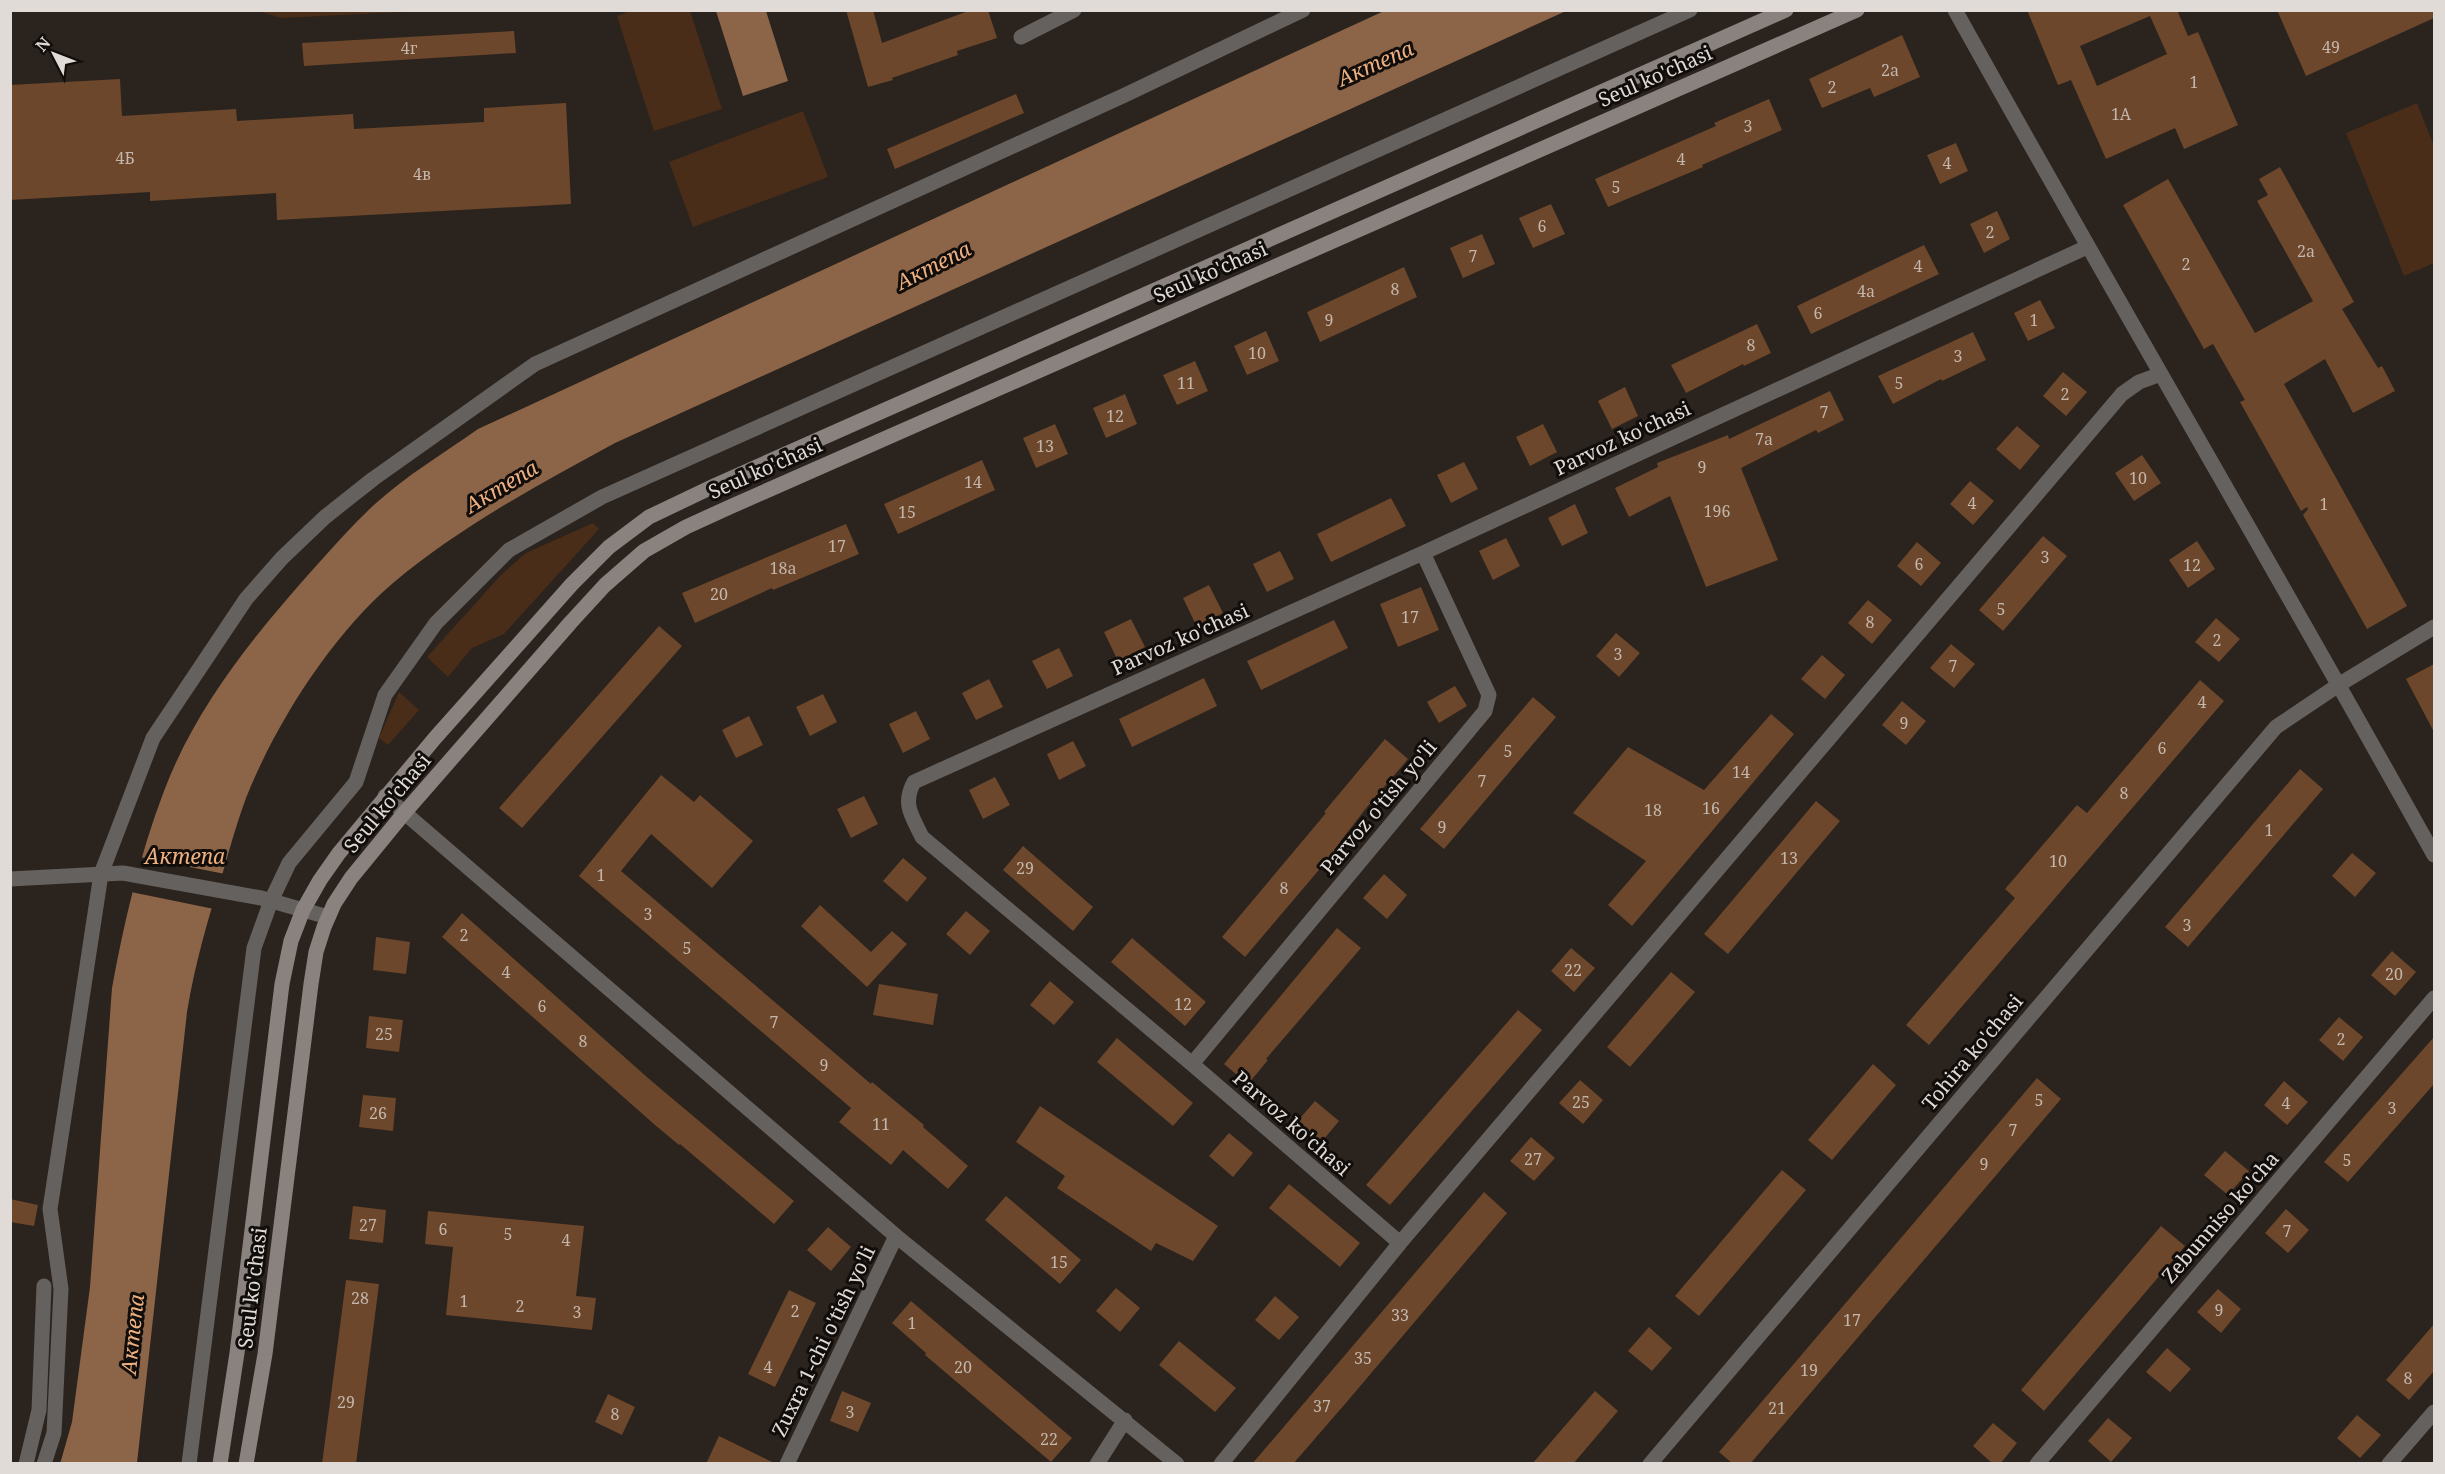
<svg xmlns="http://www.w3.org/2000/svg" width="2445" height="1474" font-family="'Noto Serif',serif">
  <rect width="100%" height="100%" fill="#2b231d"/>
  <!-- green -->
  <path fill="#492d18" d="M 633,10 L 690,11 L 722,109 L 654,131 L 617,16 Z
    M 259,11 L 259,10 L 422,11 L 281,18 Z
    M 2417,103 L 2434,146 L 2434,263 L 2404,276 L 2346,133 Z
    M 803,111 L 828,177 L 693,227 L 669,162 Z
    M 593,523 L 599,529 L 504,634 L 472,648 L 448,677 L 427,657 L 501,575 L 526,553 Z
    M 399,692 L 419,710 L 388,745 L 379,738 Z"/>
  <!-- water -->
  <path fill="#8c6548" d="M 716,11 L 766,11 L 788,81 L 743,96 Z
    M 1384,11 L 1566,11 L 615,443 C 538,485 461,526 393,583 C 331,636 276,723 246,798 C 237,822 230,847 223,872 C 208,918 195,964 187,1012 L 137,1463 L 60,1464 L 72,1422 L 90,1287 L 112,988 C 124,922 140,854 164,791 C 196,706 256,633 316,566 C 335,545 354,523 375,504 C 407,475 444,453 478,429 Z"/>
  <!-- pier -->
  <path fill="#2b231d" d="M 140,857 L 225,874 L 214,909 L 131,892 Z"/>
  <!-- building -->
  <path fill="#6c472b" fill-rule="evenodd" d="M 846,10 L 873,10 L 882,43 L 971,10 L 988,10 L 997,38 L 957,51 L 958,55 L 892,78 L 893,80 L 868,87 Z
    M 2027,10 L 2177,10 L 2188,36 L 2198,32 L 2238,125 L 2184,149 L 2175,128 L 2106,159 L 2071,80 L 2058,85 ZM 2150,16 L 2167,54 L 2097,86 L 2080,46 Z
    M 2277,10 L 2434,10 L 2434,18 L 2306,76 Z
    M 514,31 L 516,53 L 304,66 L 302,43 Z
    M 1902,35 L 1920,77 L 1874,97 L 1870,88 L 1822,108 L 1809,79 Z
    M 120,79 L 122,116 L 236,109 L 237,121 L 353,114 L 354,129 L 484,122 L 484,108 L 566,103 L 571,204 L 277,220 L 276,193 L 150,201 L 150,192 L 10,200 L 10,85 Z
    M 1016,94 L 1024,113 L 895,169 L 887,149 Z
    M 1769,99 L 1782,130 L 1702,165 L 1703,167 L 1608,207 L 1595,179 L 1716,126 L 1714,123 Z
    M 1956,143 L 1968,171 L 1940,184 L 1927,155 Z
    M 2280,167 L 2354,302 L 2342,309 L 2378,368 L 2382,366 L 2395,391 L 2353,413 L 2325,359 L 2284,384 L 2407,606 L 2367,629 L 2303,515 L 2308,509 L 2307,507 L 2301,511 L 2240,402 L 2245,400 L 2213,344 L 2204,349 L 2123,205 L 2168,179 L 2255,333 L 2313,301 L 2257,201 L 2268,195 L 2259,179 Z
    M 1551,204 L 1565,234 L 1533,248 L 1519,218 Z
    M 1997,211 L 2010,239 L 1984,253 L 1970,224 Z
    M 1482,234 L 1495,264 L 1463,278 L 1450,248 Z
    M 1924,245 L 1939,274 L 1811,334 L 1797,306 Z
    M 1404,267 L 1417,297 L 1320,342 L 1307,312 Z
    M 2040,300 L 2055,328 L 2028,341 L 2014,313 Z
    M 1757,324 L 1771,353 L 1744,366 L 1743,364 L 1686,393 L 1671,365 Z
    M 1266,331 L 1279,361 L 1247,375 L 1234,346 Z
    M 1973,332 L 1986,360 L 1942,381 L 1941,379 L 1893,404 L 1878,376 Z
    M 1195,361 L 1208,391 L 1177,405 L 1163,375 Z
    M 2063,372 L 2087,392 L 2066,416 L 2043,396 Z
    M 1625,387 L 1638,416 L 1612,429 L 1598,401 Z
    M 1830,391 L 1844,420 L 1818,433 L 1816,430 L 1741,468 L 1778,560 L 1706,587 L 1670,496 L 1629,517 L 1615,488 L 1658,467 L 1657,463 L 1728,435 L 1729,439 Z
    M 1125,394 L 1137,424 L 1106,438 L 1093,408 Z
    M 1055,424 L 1068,454 L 1036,468 L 1023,438 Z
    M 1543,424 L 1557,452 L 1530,466 L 1516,437 Z
    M 2017,426 L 2040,446 L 2020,470 L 1996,449 Z
    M 2142,455 L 2161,483 L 2134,501 L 2115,473 Z
    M 982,460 L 995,490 L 898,534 L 884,504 Z
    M 1464,462 L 1478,489 L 1451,503 L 1437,475 Z
    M 1970,481 L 1994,501 L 1973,525 L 1950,504 Z
    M 1391,498 L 1406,526 L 1331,562 L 1317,534 Z
    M 1575,504 L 1588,533 L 1562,546 L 1548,518 Z
    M 846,524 L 859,554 L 773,590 L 772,588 L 695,623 L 682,593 Z
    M 2043,536 L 2067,556 L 2003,631 L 1979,610 Z
    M 1506,538 L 1520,566 L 1493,580 L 1479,551 Z
    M 2197,541 L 2215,569 L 2188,588 L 2169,560 Z
    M 1917,542 L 1941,563 L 1921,586 L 1897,566 Z
    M 1280,551 L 1294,579 L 1267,592 L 1253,564 Z
    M 1209,585 L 1223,613 L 1197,627 L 1183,598 Z
    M 1421,587 L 1439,630 L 1398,647 L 1380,604 Z
    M 1868,600 L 1892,620 L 1872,644 L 1848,623 Z
    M 2216,618 L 2240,639 L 2219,662 L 2195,642 Z
    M 1131,619 L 1145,647 L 1118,661 L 1104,632 Z
    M 1334,620 L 1348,648 L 1261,690 L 1247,661 Z
    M 659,626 L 682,646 L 522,828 L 499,808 Z
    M 1616,633 L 1640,653 L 1619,677 L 1596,656 Z
    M 1951,644 L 1975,664 L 1954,688 L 1930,668 Z
    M 1059,648 L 1073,676 L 1047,689 L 1032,661 Z
    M 1822,655 L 1845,675 L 1825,699 L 1801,679 Z
    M 2434,664 L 2434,732 L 2406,679 Z
    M 1204,678 L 1217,706 L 1132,747 L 1119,719 Z
    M 989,679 L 1003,707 L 976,720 L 962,693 Z
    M 2200,680 L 2224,701 L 1929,1045 L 1906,1025 L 2015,898 L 2005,889 L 2077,805 L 2087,813 Z
    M 1455,686 L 1467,706 L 1439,723 L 1427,702 Z
    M 823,694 L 837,722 L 810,736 L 796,707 Z
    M 1533,697 L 1556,717 L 1444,849 L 1420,829 Z
    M 1902,701 L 1926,721 L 1906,745 L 1882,725 Z
    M 916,711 L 930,739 L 903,753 L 889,724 Z
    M 1771,714 L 1794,734 L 1632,926 L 1608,905 L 1646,861 L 1573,813 L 1628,747 L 1704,790 Z
    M 749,716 L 763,745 L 736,758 L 722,730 Z
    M 1385,739 L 1408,759 L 1367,807 L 1340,842 L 1341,844 L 1245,957 L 1222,937 L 1326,813 L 1324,812 Z
    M 1073,741 L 1086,766 L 1059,780 L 1047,754 Z
    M 2300,769 L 2323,789 L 2188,947 L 2165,927 Z
    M 661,775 L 694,802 L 700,795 L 753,841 L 712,888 L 651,834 L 621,871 L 871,1084 L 872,1082 L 924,1125 L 923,1127 L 968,1166 L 948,1189 L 903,1150 L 891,1165 L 839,1122 L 851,1108 L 579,876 Z
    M 995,777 L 1010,805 L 983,819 L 969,790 Z
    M 864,796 L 878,824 L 851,838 L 837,809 Z
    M 1816,801 L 1840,821 L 1728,954 L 1704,934 Z
    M 1023,846 L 1093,907 L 1073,931 L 1003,870 Z
    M 2352,853 L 2376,873 L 2355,897 L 2332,876 Z
    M 903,858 L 927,878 L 907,902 L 883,881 Z
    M 1384,874 L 1407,895 L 1387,919 L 1363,898 Z
    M 820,905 L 871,952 L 892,931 L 907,944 L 867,987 L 801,926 Z
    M 966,911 L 990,931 L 970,955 L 946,934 Z
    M 462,913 L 648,1078 L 794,1201 L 774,1224 L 680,1144 L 679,1145 L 655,1125 L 442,937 Z
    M 1337,928 L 1361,948 L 1266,1059 L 1268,1060 L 1248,1084 L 1224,1064 Z
    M 376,937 L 410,942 L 406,974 L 373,970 Z
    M 1132,938 L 1206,1002 L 1185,1026 L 1111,962 Z
    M 1571,948 L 1595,968 L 1574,992 L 1551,971 Z
    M 2392,951 L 2416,972 L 2395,996 L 2371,975 Z
    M 1671,972 L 1695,992 L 1630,1067 L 1607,1047 Z
    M 1050,981 L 1074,1002 L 1054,1025 L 1030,1005 Z
    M 879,984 L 938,994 L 933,1025 L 873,1015 Z
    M 1518,1010 L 1542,1030 L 1390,1205 L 1366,1185 Z
    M 369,1016 L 403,1020 L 399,1052 L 366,1048 Z
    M 2339,1017 L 2363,1037 L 2343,1061 L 2319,1040 Z
    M 2434,1037 L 2434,1084 L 2348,1182 L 2324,1162 Z
    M 1117,1038 L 1193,1103 L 1173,1126 L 1097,1062 Z
    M 1873,1064 L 1896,1085 L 1832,1160 L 1808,1140 Z
    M 2037,1078 L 2061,1099 L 1750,1464 L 1733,1464 L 1719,1452 Z
    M 1580,1080 L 1603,1100 L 1583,1124 L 1559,1103 Z
    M 2284,1081 L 2308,1102 L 2287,1125 L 2264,1105 Z
    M 363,1095 L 396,1098 L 393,1131 L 359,1127 Z
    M 1315,1101 L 1339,1121 L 1319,1145 L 1295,1124 Z
    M 1040,1106 L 1218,1226 L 1193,1261 L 1156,1243 L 1151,1251 L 1057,1188 L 1065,1176 L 1016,1142 Z
    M 1229,1133 L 1253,1153 L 1233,1177 L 1209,1156 Z
    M 1531,1137 L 1555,1158 L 1534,1181 L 1510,1161 Z
    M 2225,1151 L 2249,1171 L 2228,1195 L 2204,1175 Z
    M 1782,1170 L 1806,1190 L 1699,1316 L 1675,1296 Z
    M 1289,1184 L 1360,1243 L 1340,1267 L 1269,1208 Z
    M 1484,1192 L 1507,1213 L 1345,1404 L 1293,1464 L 1252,1464 Z
    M 1006,1196 L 1081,1260 L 1060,1284 L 985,1220 Z
    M 10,1199 L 38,1205 L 34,1226 L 10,1222 Z
    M 353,1206 L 386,1210 L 383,1243 L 349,1239 Z
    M 2286,1209 L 2309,1230 L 2288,1253 L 2265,1233 Z
    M 428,1211 L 584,1226 L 576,1296 L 596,1298 L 592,1330 L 446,1315 L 453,1247 L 425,1244 Z
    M 2161,1226 L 2185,1246 L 2044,1411 L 2021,1390 Z
    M 828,1227 L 851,1247 L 831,1271 L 807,1250 Z
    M 346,1280 L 379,1284 L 374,1323 L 356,1464 L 322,1464 Z
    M 1116,1288 L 1140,1308 L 1120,1332 L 1096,1311 Z
    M 2218,1289 L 2241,1309 L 2221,1333 L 2197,1312 Z
    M 789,1290 L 816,1303 L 775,1387 L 748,1374 Z
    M 1275,1296 L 1299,1317 L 1279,1340 L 1255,1320 Z
    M 911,1301 L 1072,1438 L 1051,1462 L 925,1355 L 926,1353 L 892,1323 Z
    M 2434,1324 L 2434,1371 L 2409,1400 L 2386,1380 Z
    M 1649,1327 L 1672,1348 L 1652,1371 L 1628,1351 Z
    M 1179,1341 L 1236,1388 L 1215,1412 L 1159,1365 Z
    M 2167,1348 L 2191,1369 L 2170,1392 L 2146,1372 Z
    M 842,1391 L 871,1403 L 858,1432 L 830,1421 Z
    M 1595,1391 L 1618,1411 L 1573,1464 L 1532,1464 Z
    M 608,1394 L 635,1407 L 622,1435 L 595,1422 Z
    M 2357,1415 L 2381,1435 L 2360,1458 L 2337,1438 Z
    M 2108,1418 L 2132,1438 L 2111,1462 L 2088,1441 Z
    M 1993,1423 L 2017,1443 L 2000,1464 L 1993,1464 L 1973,1446 Z
    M 719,1436 L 776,1464 L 706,1464 Z"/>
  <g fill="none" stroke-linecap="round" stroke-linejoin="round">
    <!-- pedestrian -->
    <path stroke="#65615e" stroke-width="15" d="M 44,1464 L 54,1433 L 61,1289 L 50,1209 L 101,874 L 153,738 L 246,599 L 282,558 L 325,517 L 373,479 L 535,364 L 1125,95 L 1303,10
      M 189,1464 L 254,948 L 271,901 L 289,863 L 356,782 L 385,695 L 436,623 L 509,550 L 602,497 L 1690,10"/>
    <!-- minor -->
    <path stroke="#65615e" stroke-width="15" d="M 1955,10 C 2112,293 2277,572 2434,855
      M 1021,37 L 1074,10
      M 385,796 L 896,1236 L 1177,1464
      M 10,879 L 123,873 L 261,898 L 328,917
      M 1192,1064 L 1485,711 L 1489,695 L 1423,553
      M 1400,1243 L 1192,1064 L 922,837 C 912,816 902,804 914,782 L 1423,553 L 2087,247
      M 26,1464 L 39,1410 L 44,1286
      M 787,1464 L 896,1236
      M 1097,1464 L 1125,1420
      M 1221,1464 L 1400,1243 L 2122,394 L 2139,382 L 2161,374
      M 1650,1464 L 2276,727 L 2340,684 L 2434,627
      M 2037,1464 L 2434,998
      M 2389,1464 L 2434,1412"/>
    <!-- secondary -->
    <path stroke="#89827e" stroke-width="15" d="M 220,1464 L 237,1353 L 282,984 L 291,941 L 303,910 L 320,880 L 339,853 L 435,738 L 572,584 L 609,547 L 649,517 L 716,485 L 1786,10
      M 246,1464 L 265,1354 L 311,984 L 316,952 L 324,927 L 334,904 L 351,878 L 405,812 L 571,622 L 605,585 L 644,551 L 686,527 L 732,506 L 1857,10"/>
  </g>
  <g text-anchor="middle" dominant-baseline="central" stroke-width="6" stroke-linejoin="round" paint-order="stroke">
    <!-- number labels -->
    <g font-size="16" fill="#c3b6ac">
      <text x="2331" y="47">49</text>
      <text x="409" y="48">4г</text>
      <text x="1890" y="70">2a</text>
      <text x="2194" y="82">1</text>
      <text x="1832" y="87">2</text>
      <text x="2121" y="114">1А</text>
      <text x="1748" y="126">3</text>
      <text x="125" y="158">4Б</text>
      <text x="1681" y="159">4</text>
      <text x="1947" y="163">4</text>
      <text x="422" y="174">4в</text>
      <text x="1616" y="187">5</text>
      <text x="1542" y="226">6</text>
      <text x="1990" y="232">2</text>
      <text x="2306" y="251">2a</text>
      <text x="1473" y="256">7</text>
      <text x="2186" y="264">2</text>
      <text x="1918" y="266">4</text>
      <text x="1395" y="289">8</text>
      <text x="1866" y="291">4a</text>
      <text x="1818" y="313">6</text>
      <text x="1329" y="320">9</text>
      <text x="2034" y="320">1</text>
      <text x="1751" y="345">8</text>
      <text x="1257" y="353">10</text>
      <text x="1958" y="356">3</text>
      <text x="1186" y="383">11</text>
      <text x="1899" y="383">5</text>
      <text x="2065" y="394">2</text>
      <text x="1824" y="412">7</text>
      <text x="1115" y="416">12</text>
      <text x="1764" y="439">7a</text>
      <text x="1045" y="446">13</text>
      <text x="1702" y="467">9</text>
      <text x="2138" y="478">10</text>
      <text x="973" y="482">14</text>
      <text x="1972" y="503">4</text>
      <text x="2324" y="504">1</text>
      <text x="1717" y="511">196</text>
      <text x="907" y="512">15</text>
      <text x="837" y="546">17</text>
      <text x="2045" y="557">3</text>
      <text x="1919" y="564">6</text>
      <text x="2192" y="565">12</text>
      <text x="783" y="568">18a</text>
      <text x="719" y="594">20</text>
      <text x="2001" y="609">5</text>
      <text x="1410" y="617">17</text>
      <text x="1870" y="622">8</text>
      <text x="2217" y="640">2</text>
      <text x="1618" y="654">3</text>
      <text x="1953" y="666">7</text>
      <text x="2202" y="702">4</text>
      <text x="1904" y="723">9</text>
      <text x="2162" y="748">6</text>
      <text x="1508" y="751">5</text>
      <text x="1741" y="772">14</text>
      <text x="1482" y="781">7</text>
      <text x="2124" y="793">8</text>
      <text x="1711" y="808">16</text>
      <text x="1653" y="810">18</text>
      <text x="1442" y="827">9</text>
      <text x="2269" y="830">1</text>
      <text x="1789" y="858">13</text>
      <text x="2058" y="861">10</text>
      <text x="1025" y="868">29</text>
      <text x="601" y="875">1</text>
      <text x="1284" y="888">8</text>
      <text x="648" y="914">3</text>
      <text x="2187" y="925">3</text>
      <text x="464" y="935">2</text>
      <text x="687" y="948">5</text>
      <text x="1573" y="970">22</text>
      <text x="506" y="972">4</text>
      <text x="2394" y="974">20</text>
      <text x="1183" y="1004">12</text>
      <text x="542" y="1006">6</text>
      <text x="774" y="1022">7</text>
      <text x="384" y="1034">25</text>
      <text x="2341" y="1039">2</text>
      <text x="583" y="1041">8</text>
      <text x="824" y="1065">9</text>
      <text x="2039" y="1100">5</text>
      <text x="1581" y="1102">25</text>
      <text x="2286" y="1103">4</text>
      <text x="2392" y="1108">3</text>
      <text x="378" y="1113">26</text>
      <text x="881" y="1124">11</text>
      <text x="2013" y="1130">7</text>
      <text x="1533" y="1159">27</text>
      <text x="2347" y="1160">5</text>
      <text x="1984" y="1164">9</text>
      <text x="368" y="1225">27</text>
      <text x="443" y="1229">6</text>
      <text x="2287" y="1231">7</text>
      <text x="508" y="1234">5</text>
      <text x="566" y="1240">4</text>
      <text x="1059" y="1262">15</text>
      <text x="360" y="1298">28</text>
      <text x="464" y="1301">1</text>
      <text x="520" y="1306">2</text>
      <text x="2219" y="1310">9</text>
      <text x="795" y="1311">2</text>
      <text x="577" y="1312">3</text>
      <text x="1400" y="1315">33</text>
      <text x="1852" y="1320">17</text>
      <text x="912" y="1323">1</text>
      <text x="1363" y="1358">35</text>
      <text x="768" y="1367">4</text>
      <text x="963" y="1367">20</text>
      <text x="1809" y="1370">19</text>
      <text x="2408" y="1378">8</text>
      <text x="346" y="1402">29</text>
      <text x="1322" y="1406">37</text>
      <text x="1777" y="1408">21</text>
      <text x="850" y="1412">3</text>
      <text x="615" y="1414">8</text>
      <text x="1049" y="1439">22</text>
    </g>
    <!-- street labels -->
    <g font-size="20" fill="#e0dbd7" stroke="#110d0b">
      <text transform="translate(1655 76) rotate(-24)">Seul ko'chasi</text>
      <text transform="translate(1210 272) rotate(-24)">Seul ko'chasi</text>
      <text transform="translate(1622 438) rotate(-25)">Parvoz ko'chasi</text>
      <text transform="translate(765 468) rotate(-24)">Seul ko'chasi</text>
      <text transform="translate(1180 639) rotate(-24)">Parvoz ko'chasi</text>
      <text transform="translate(387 803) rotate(-50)">Seul ko'chasi</text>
      <text transform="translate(1378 807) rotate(-50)">Parvoz o'tish yo'li</text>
      <text transform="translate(1972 1052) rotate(-50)">Tohira ko'chasi</text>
      <text transform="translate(1292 1123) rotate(41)">Parvoz ko'chasi</text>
      <text transform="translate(2220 1217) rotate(-49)">Zebunniso ko'cha</text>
      <text transform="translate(252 1288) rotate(-83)">Seul ko'chasi</text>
      <text transform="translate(823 1341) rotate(-64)">Zuxra 1-chi o'tish yo'li</text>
    </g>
    <!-- water labels -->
    <g font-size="21" font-style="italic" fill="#eeb081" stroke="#110d0b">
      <text transform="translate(1375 63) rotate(-24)">Актепа</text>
      <text transform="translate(933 265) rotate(-27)">Актепа</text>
      <text transform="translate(501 486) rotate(-31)">Актепа</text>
      <text x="185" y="856">Актепа</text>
      <text transform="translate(132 1334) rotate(-84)">Актепа</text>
    </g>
  </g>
  <!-- border -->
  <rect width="2445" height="1474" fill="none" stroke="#e0dbd7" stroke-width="24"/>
  <!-- north arrow -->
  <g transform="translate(54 54) rotate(312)" stroke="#110d0b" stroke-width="4.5" paint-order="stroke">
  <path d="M0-4.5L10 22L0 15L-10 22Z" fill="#e0dbd7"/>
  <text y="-9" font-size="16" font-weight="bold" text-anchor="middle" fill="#e0dbd7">N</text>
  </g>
</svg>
